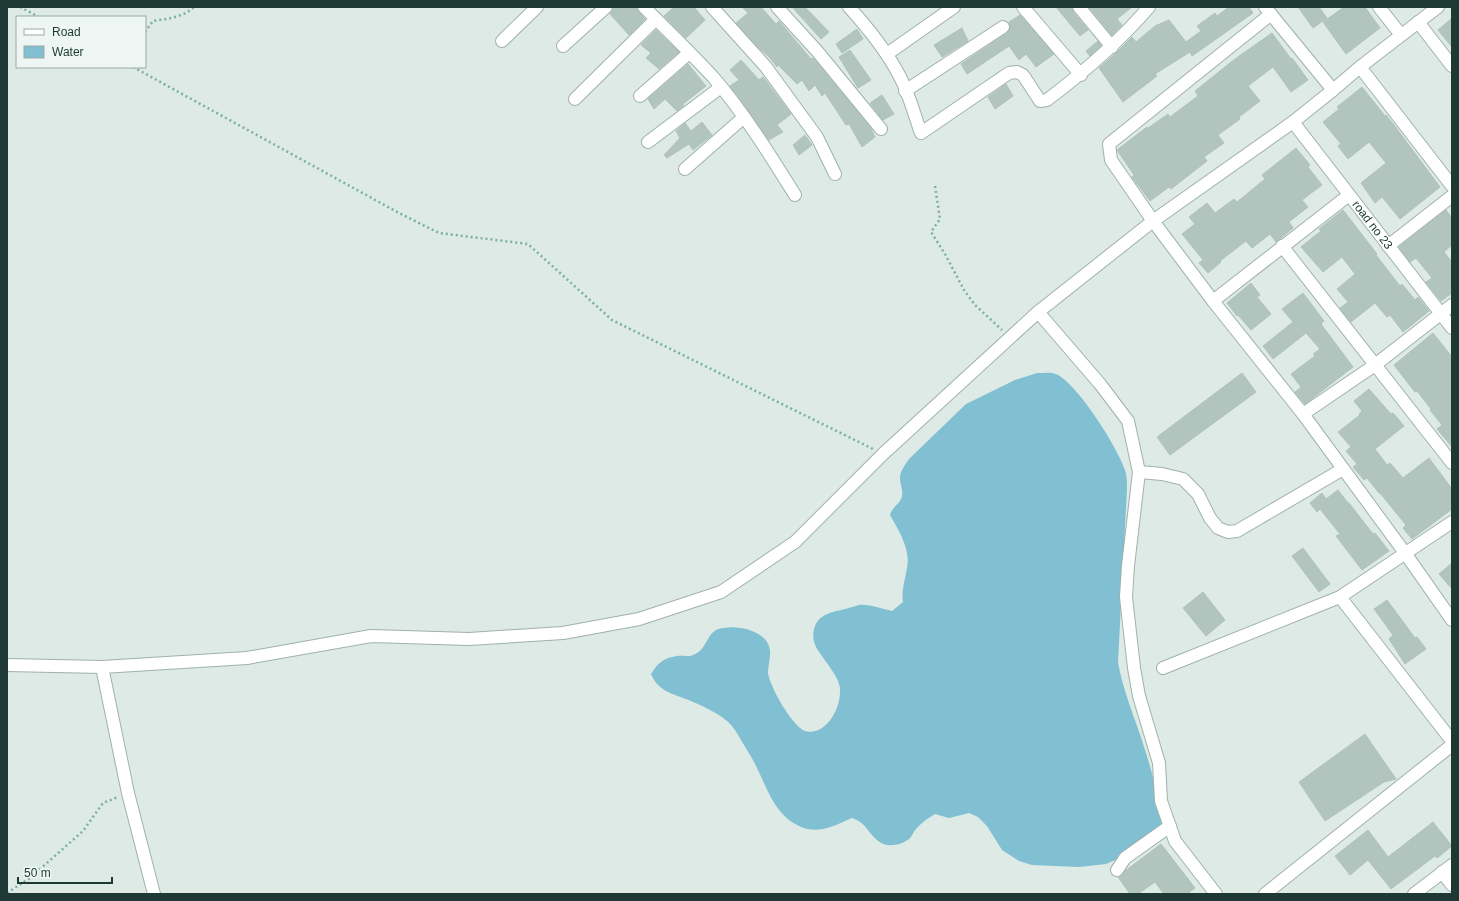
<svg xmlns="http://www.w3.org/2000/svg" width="1459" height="901" font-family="Arial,sans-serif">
  <rect width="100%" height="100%" fill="#ddeae5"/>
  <!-- water -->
  <path fill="#81bfd2" d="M 1037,373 C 1043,373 1051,372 1056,374 C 1077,383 1118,448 1125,470 C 1127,476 1127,483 1127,489 L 1118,662 C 1123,692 1136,720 1145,750 C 1153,774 1158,799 1165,824 L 1131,853 L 1106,864 L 1079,867 L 1032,865 L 1019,861 L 1002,850 L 987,826 L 978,817 L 969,813 L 949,818 L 935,814 C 928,818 921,823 916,829 C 913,832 912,837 909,839 C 900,846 885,848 877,840 C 867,831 866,823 852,818 C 833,826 817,836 797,825 C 774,813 767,788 756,766 C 752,757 746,749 741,740 C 737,733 733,726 727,721 C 717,712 698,704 686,699 C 671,693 658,691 651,674 C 658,663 663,658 677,656 C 684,655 690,658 697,653 C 706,648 707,635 716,630 C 732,623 763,629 769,646 C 772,654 768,665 768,673 C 770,687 792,726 805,731 C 810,733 818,731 822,728 C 834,720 841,703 840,688 C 839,676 822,658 816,647 C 811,637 813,623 822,617 C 829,612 837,611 845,609 C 850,608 855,606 859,605 C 870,604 882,609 892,611 L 903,602 C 901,591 905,580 907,568 C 911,550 899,531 890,515 C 893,505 900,505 902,496 C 903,491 901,486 900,480 C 899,473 905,465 909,459 L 966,404 L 1015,380 Z"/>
  <!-- building -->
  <path fill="#b2c4be" stroke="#afc3bc" d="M 613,7 L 635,7 L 645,19 L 629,35 L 610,14 Z
    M 674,7 L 694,7 L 705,20 L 686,38 L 664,16 Z
    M 742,7 L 761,7 L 776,24 L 779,21 L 811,59 L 813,58 L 870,127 L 875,137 L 862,147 L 849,124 L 846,125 L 825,93 L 822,96 L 815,85 L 809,91 L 802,80 L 797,84 L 778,65 L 777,67 L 770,58 L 758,47 L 736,23 L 748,13 Z
    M 792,7 L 805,7 L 829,32 L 821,39 Z
    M 1056,7 L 1072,7 L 1073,12 L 1088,30 L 1080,36 Z
    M 1089,7 L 1132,7 L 1117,19 L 1122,25 L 1112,35 Z
    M 1229,7 L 1249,7 L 1253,13 L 1192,56 L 1190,52 L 1155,74 L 1157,76 L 1123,102 L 1099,68 L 1117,52 L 1132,37 L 1136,42 L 1155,26 L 1169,20 L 1186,42 L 1201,31 L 1197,26 L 1215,13 L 1217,16 Z
    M 1298,7 L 1319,7 L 1327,18 L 1313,28 Z
    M 1344,7 L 1365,7 L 1380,28 L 1346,54 L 1323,22 Z
    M 1020,15 L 1054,54 L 1036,67 L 1026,54 L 1019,60 L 1009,46 L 967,74 L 961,64 L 1007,33 L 1010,27 L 1009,22 Z
    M 1452,18 L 1452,47 L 1438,30 Z
    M 962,28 L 968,41 L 942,57 L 934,45 Z
    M 857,29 L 863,39 L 842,53 L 836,44 Z
    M 656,30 L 679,52 L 659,69 L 646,58 L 651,53 L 641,45 Z
    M 1272,33 L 1291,59 L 1292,58 L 1308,80 L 1291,92 L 1273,67 L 1248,86 L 1260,101 L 1239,117 L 1240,119 L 1218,135 L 1224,143 L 1204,157 L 1207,161 L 1171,189 L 1169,187 L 1150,201 L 1132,177 L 1134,175 L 1117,150 L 1147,127 L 1148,128 L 1168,114 L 1170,117 L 1198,96 L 1195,91 L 1235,59 Z
    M 1098,41 L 1101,46 L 1090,56 L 1086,51 Z
    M 850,50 L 871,80 L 858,88 L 839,57 Z
    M 741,60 L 759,80 L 763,77 L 791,114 L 777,125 L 783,132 L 769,140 L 730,86 L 739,80 L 730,70 Z
    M 688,64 L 706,86 L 683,104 L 684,105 L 677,111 L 665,99 L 654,109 L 648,99 Z
    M 1006,84 L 1013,96 L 995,109 L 988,97 Z
    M 1362,87 L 1385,116 L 1386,115 L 1394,125 L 1440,187 L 1400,219 L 1382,197 L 1375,203 L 1361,183 L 1386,163 L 1369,142 L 1348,159 L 1338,146 L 1341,144 L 1323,122 L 1339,109 L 1337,107 Z
    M 882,95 L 894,114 L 883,120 L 870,103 Z
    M 702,122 L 712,135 L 693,150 L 689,144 L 667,158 L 664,155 L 680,138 L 676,131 L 685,123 L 691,131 Z
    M 805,135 L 812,145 L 799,155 L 793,145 Z
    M 1296,148 L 1310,165 L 1308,167 L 1322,185 L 1302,200 L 1308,207 L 1289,222 L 1293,228 L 1276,242 L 1270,234 L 1252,248 L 1246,241 L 1220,261 L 1221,262 L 1208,273 L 1199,263 L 1203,260 L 1182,234 L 1195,224 L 1189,217 L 1207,203 L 1215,213 L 1234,199 L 1237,202 L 1265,179 L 1262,175 Z
    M 1343,210 L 1377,254 L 1376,255 L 1400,286 L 1402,284 L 1415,300 L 1418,297 L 1429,311 L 1403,332 L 1390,315 L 1387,317 L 1375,303 L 1351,322 L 1340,308 L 1348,302 L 1337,289 L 1355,274 L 1342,257 L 1323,272 L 1301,247 L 1321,231 L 1319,229 Z
    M 1446,210 L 1452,218 L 1452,245 L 1444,252 L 1452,262 L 1452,293 L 1441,301 L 1426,282 L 1432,278 L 1416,258 L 1410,262 L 1399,247 Z
    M 1251,283 L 1260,295 L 1257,297 L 1271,314 L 1251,330 L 1238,315 L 1237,316 L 1227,303 Z
    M 1303,293 L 1324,321 L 1321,324 L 1353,367 L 1305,404 L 1295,392 L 1301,387 L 1291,374 L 1315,356 L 1313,354 L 1320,349 L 1306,333 L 1273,359 L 1263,346 L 1293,322 L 1282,309 Z
    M 1433,333 L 1452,357 L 1452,447 L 1437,429 L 1442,425 L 1430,410 L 1431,409 L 1417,391 L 1415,392 L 1394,365 Z
    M 1242,373 L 1256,392 L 1170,455 L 1157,437 Z
    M 1369,389 L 1391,414 L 1393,413 L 1404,426 L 1375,449 L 1387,465 L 1390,463 L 1403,478 L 1429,458 L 1452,489 L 1452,509 L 1412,539 L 1403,528 L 1406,525 L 1380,493 L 1379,493 L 1367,478 L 1364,480 L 1353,467 L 1357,464 L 1346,451 L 1351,447 L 1338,432 L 1360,415 L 1359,414 L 1362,411 L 1354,401 Z
    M 1338,490 L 1348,503 L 1349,503 L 1373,534 L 1375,533 L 1389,551 L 1362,570 L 1336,536 L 1340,534 L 1320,509 L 1317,512 L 1310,503 L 1322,493 L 1326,499 Z
    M 1303,548 L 1330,584 L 1319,592 L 1292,556 Z
    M 1452,563 L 1452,589 L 1439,574 Z
    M 1203,592 L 1225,620 L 1206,636 L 1183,608 Z
    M 1387,600 L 1415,638 L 1417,637 L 1426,649 L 1405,664 L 1389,639 L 1393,635 L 1374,609 Z
    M 1365,734 L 1396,779 L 1384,782 L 1325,821 L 1299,782 Z
    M 1433,822 L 1452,846 L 1437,858 L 1435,856 L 1391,889 L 1368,860 L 1350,875 L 1335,856 L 1368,830 L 1388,857 Z
    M 1161,844 L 1195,888 L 1187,894 L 1164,894 L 1155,882 L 1138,894 L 1130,894 L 1118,877 L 1121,877 L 1125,871 Z"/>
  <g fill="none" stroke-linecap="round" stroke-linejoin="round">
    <defs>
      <g id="street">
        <path d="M 644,7 C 667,30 691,53 713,77 C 744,113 770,155 795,195"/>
        <path d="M 712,7 L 766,67 L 817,137 L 835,174"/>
        <path d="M 777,7 L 817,51 L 881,129"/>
        <path d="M 849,7 C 868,28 886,50 899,75 C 909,93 914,114 921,133 L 1009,73 L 1017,72 L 1023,75 L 1040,101 L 1047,100 C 1084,72 1119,42 1149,7"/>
        <path d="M 1023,7 L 1081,75"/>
        <path d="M 1079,7 L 1112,47"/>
        <path d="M 1265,7 L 1333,90"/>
        <path d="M 1379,7 L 1401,35"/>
        <path d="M 1271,14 L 1109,144 L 1111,160 L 1153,221 L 1213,301 L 1303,414 L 1405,553 L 1452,620"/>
        <path d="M 1418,22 L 1452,66"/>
        <path d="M 502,41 L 537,7"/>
        <path d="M 563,46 L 606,7"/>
        <path d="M 887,54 L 954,7"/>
        <path d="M 1360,67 L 1452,186"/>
        <path d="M 905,91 L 1003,27"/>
        <path d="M 640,96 L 689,53"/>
        <path d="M 575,99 L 656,19"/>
        <path id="s1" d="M 1293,122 L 1452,328"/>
        <path d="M 648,142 L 721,87"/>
        <path d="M 685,169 L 744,117"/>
        <path d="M 1282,246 L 1452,463"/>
        <path d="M 1388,246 L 1452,196"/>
        <path d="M 1213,301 L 1349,195"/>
        <path d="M 1038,312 L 1100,384 L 1128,421 L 1139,472 L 1128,566 L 1126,597 L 1134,668 L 1139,696 L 1159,763 L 1161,801 L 1175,841 L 1216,894"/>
        <path d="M 1303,414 L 1375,365 L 1452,305"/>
        <path d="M 1139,472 L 1162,474 L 1183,479 L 1198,494 L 1210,518 L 1218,528 L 1228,532 L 1237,531 L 1343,469"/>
        <path d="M 1340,597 L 1452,741"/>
        <path d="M 7,665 L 102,667 L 247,658 L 371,636 L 469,639 L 563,633 L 639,619 L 721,592 L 795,542 L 883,454 L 1038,312 L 1153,221 L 1293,122 L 1333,90 L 1360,67 L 1438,7"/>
        <path d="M 102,667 L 128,793 L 154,894"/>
        <path d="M 1163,668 L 1340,597 L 1452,522"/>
        <path d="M 1117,870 L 1125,858 L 1170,826"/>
        <path d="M 1442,872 L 1452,885"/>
        <path d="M 1265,894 L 1452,745"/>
        <path d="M 1414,894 L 1452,865"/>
      </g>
    </defs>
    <!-- street casing -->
    <use href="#street" stroke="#a0b1ac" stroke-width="14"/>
    <!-- path -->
    <path stroke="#7cafa2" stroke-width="2.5" stroke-dasharray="2 3" stroke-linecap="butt" d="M 20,7 L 39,17
      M 145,32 L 153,21 C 167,19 184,17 194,7
      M 133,67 L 399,213 L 439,233 L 528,244 L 612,320 L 873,449
      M 935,186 L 940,219 L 931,232 L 945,254 L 964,290 L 975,305 L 1002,330
      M 7,893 L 30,878 L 83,831 L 103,803 L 118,797"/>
    <!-- street -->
    <use href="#street" stroke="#fff" stroke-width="12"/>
  </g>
  <g text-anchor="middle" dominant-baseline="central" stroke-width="3.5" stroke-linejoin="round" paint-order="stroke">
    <!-- street labels -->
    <g font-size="12" fill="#1e3934" stroke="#edf6f2">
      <text stroke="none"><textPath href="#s1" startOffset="130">road no 23</textPath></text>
    </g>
  </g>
  <!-- border -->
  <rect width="1459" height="901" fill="none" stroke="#1e3934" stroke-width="16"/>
  <!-- legend -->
  <rect x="16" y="16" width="130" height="52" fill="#edf6f2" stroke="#9aaaa6"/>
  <rect x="24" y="29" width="20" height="6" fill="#ffffff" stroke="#9aaaa6"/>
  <text x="52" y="36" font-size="12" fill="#1e3934">Road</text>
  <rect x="24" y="46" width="20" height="12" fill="#81bfd2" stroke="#9aaaa6"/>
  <text x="52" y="56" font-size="12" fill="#1e3934">Water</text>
  <!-- scale -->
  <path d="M18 877v6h94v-6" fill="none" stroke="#1e3934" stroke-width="2"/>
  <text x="24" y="877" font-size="12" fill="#1e3934" stroke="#edf6f2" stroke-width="3" paint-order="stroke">50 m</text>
</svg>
